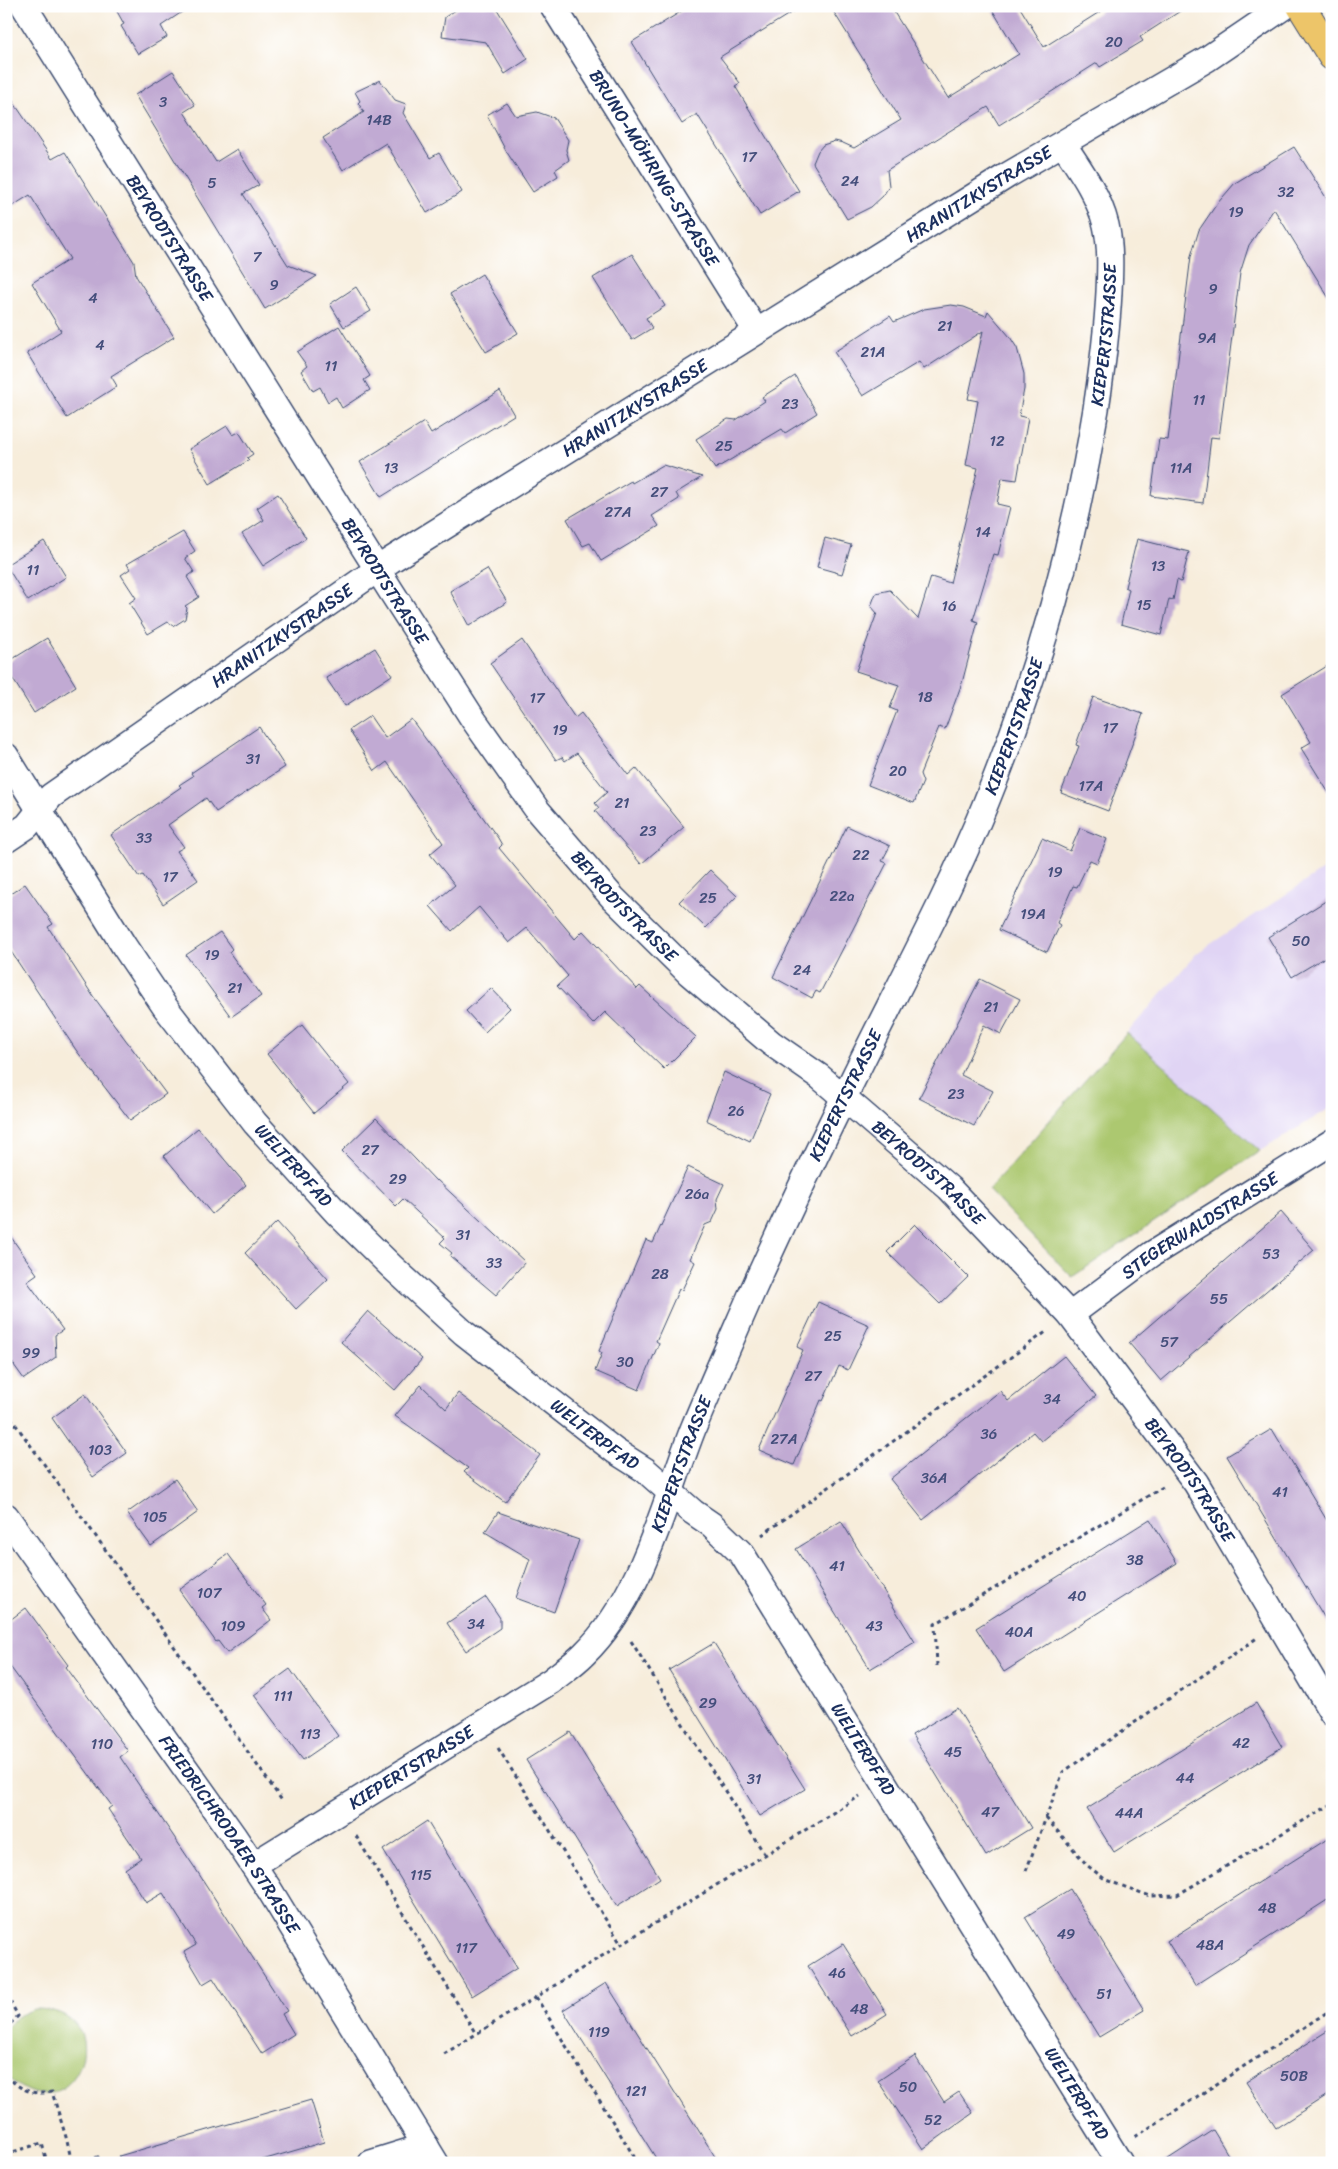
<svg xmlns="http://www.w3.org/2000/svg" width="1338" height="2169" font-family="Sriracha,sans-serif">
  <rect width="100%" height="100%" fill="#fff"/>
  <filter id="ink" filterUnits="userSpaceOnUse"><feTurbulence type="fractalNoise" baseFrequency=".02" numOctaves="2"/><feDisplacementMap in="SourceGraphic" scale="10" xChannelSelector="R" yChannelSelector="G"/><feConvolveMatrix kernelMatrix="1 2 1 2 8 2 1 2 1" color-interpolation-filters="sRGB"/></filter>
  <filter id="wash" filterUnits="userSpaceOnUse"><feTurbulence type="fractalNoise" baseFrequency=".0096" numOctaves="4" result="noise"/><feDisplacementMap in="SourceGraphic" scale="20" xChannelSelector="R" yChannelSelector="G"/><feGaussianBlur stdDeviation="1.12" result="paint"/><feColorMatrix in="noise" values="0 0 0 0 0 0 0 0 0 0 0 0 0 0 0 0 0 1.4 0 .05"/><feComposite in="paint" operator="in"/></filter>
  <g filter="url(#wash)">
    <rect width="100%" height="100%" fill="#f7eddb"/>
    <!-- built -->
    <path fill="#e0d4f4" d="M 1332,864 L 1332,1107 L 1260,1151 L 1127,1033 L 1197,953 Z"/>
    <!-- green -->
    <path fill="#acc86f" stroke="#647c66" d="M 1127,1033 L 1260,1151 L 1072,1277 L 988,1190 Z
      M 34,2009 C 128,2008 71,2143 6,2075 L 6,2028 L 18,2016 Z"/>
    <g id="blocks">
      <!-- building -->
      <path fill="#c1aad3" d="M 114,6 L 191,6 L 161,26 L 167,37 L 138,54 L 121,26 L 124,24 Z
        M 462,6 L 495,6 L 528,59 L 505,74 L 486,42 L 442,36 L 445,17 Z
        M 690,6 L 802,6 L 720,57 L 740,83 L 735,86 L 799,191 L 760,215 L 697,114 L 682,124 L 632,42 Z
        M 830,6 L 890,6 L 948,98 L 1019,54 L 990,6 L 1019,6 L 1044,47 L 1109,6 L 1188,6 L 1140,37 L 1143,41 L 1100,67 L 1097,63 L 999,125 L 988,107 L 887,170 L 889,186 L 883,196 L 871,207 L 847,219 L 813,163 L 818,151 L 823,145 L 835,141 L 843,143 L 854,148 L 901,120 Z
        M 173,71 L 195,105 L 184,112 L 216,162 L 237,149 L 259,185 L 243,194 L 288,265 L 317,276 L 265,309 L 135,95 Z
        M 380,80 L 395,100 L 406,104 L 403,113 L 430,158 L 439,153 L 462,192 L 427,213 L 386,143 L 343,170 L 323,138 L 364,112 L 358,103 L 360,101 L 355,92 Z
        M 6,91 L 52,159 L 65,152 L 134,262 L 136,276 L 174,337 L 111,376 L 117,386 L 67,418 L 27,353 L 61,331 L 32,283 L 70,259 L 30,195 L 6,210 Z
        M 507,103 L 516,116 L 537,112 L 554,118 L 568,140 L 566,150 L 569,160 L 555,170 L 558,176 L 533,192 L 506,151 L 487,115 Z
        M 1294,147 L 1332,207 L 1332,303 L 1274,209 L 1249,245 L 1240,273 L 1219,438 L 1211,437 L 1203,503 L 1151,496 L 1159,439 L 1168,440 L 1191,256 L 1199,230 L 1216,205 L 1235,183 Z
        M 632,254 L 665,306 L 646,318 L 652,328 L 632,340 L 593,278 Z
        M 482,274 L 518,333 L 486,352 L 450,294 Z
        M 356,287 L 371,311 L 344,327 L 330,304 Z
        M 951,305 L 964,307 L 986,316 L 988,311 L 1010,337 L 1017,348 L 1024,374 L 1024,389 L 1019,416 L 1028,418 L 1017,480 L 1002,478 L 997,504 L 1010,507 L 998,555 L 993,554 L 973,620 L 978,622 L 962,683 L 945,729 L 939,727 L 920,774 L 923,782 L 914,803 L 868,785 L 897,711 L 890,708 L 899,685 L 856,671 L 877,613 L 871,606 L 876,593 L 890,590 L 918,619 L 931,577 L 950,583 L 978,468 L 966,465 L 978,401 L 968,399 L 983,331 L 924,369 L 919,362 L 863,396 L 834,352 L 890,316 L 894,322 L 924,309 Z
        M 339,326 L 370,376 L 364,380 L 370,390 L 342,408 L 336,397 L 328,402 L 320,387 L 313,391 L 301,371 L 307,366 L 297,352 Z
        M 795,376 L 817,413 L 785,433 L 782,429 L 715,469 L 696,439 L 728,419 L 736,420 L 765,401 L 762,397 Z
        M 500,391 L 514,415 L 381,497 L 360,462 L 424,422 L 431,434 Z
        M 227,426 L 233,435 L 239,432 L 253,454 L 247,458 L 249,460 L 210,484 L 189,449 Z
        M 663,465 L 702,477 L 676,493 L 679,499 L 652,516 L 659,526 L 601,561 L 590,543 L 583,546 L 567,519 L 631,481 L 632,483 Z
        M 278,494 L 306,538 L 263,566 L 242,534 L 264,520 L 257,508 Z
        M 183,532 L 195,551 L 185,558 L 194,572 L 187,577 L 199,597 L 185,606 L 187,608 L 185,619 L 174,626 L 168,622 L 148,634 L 129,603 L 136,598 L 121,575 L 130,569 L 127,564 Z
        M 825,538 L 851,545 L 842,574 L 817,567 Z
        M 1137,539 L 1189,552 L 1181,582 L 1177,580 L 1173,600 L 1169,599 L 1161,635 L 1121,624 L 1129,589 L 1125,587 Z
        M 44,541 L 66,577 L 28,601 L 6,565 Z
        M 487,569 L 507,602 L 469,626 L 450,591 Z
        M 47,638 L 76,686 L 34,713 L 6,668 L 6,663 Z
        M 522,640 L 575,718 L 581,713 L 628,775 L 636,768 L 684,827 L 641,864 L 595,811 L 599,808 L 595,803 L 607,792 L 577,753 L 565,761 L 562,757 L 556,760 L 490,663 Z
        M 375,648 L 392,675 L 345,706 L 326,678 Z
        M 1332,663 L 1332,798 L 1301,748 L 1311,742 L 1282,694 Z
        M 1093,697 L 1143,714 L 1108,811 L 1061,793 L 1079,746 L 1076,745 Z
        M 370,716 L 385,738 L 411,719 L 498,838 L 502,845 L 499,848 L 575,939 L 583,931 L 637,989 L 640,986 L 696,1037 L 664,1069 L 605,1012 L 593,1024 L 557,986 L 568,976 L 527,928 L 509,943 L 479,907 L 452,931 L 430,906 L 455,885 L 430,854 L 443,843 L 387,762 L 375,771 L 349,730 Z
        M 259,727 L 285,767 L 216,812 L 206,798 L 168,825 L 184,847 L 177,851 L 198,880 L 163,904 L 143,875 L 139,877 L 111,835 L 181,787 L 179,785 L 193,776 L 191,773 Z
        M 847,826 L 890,846 L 882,861 L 887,863 L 820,993 L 816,991 L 812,998 L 773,977 Z
        M 1080,828 L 1107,839 L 1097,863 L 1090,860 L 1077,887 L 1073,886 L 1057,923 L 1060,925 L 1047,952 L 999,930 L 1042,838 L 1070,851 Z
        M 710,870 L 737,896 L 706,928 L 679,902 Z
        M 25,884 L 53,924 L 48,927 L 93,996 L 166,1094 L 130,1120 L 76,1050 L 6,944 L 6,897 Z
        M 1332,897 L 1332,953 L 1292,977 L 1268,937 Z
        M 220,932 L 232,949 L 229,952 L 261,996 L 231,1017 L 186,955 Z
        M 980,979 L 1020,999 L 1001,1034 L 984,1025 L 961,1075 L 993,1091 L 974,1126 L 919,1098 Z
        M 491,988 L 510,1008 L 485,1032 L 466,1011 Z
        M 302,1025 L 349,1084 L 314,1113 L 267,1054 Z
        M 724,1072 L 770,1094 L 750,1141 L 706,1120 Z
        M 376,1118 L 436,1181 L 437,1180 L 525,1262 L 496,1295 L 450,1256 L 452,1253 L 440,1243 L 445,1238 L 403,1199 L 396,1206 L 342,1151 Z
        M 198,1128 L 246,1185 L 212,1214 L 164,1156 Z
        M 688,1167 L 724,1184 L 717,1199 L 718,1209 L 712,1222 L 705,1225 L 690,1259 L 695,1262 L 682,1290 L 679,1289 L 656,1341 L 659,1343 L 639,1390 L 595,1371 L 602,1353 L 599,1351 L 646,1240 L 653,1243 Z
        M 1281,1212 L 1314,1250 L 1161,1381 L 1129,1343 Z
        M 277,1222 L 328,1279 L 296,1309 L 245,1253 Z
        M 915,1224 L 968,1277 L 940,1304 L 887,1252 Z
        M 6,1230 L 37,1274 L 27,1281 L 63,1330 L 55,1335 L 56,1357 L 24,1379 L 6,1354 Z
        M 818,1302 L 869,1325 L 848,1370 L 839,1366 L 823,1401 L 821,1400 L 794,1465 L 759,1450 L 803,1350 L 797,1347 Z
        M 368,1311 L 422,1359 L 395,1390 L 341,1342 Z
        M 1064,1356 L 1096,1396 L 1041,1441 L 1033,1432 L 923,1520 L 890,1479 L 1000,1391 L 1008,1401 Z
        M 421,1385 L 446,1409 L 458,1393 L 540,1455 L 505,1502 L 464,1472 L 468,1468 L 395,1416 Z
        M 85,1394 L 127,1453 L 93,1477 L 52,1418 Z
        M 1272,1429 L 1332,1529 L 1332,1630 L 1227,1456 Z
        M 175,1479 L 198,1512 L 151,1546 L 127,1513 Z
        M 498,1512 L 579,1540 L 554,1612 L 516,1598 L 530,1559 L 485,1532 Z
        M 1150,1519 L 1177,1563 L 1004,1672 L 976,1628 Z
        M 841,1521 L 915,1642 L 870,1669 L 796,1549 Z
        M 228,1554 L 266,1605 L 262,1608 L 271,1620 L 227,1653 L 218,1641 L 216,1642 L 179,1590 Z
        M 486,1597 L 500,1618 L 500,1628 L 466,1651 L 447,1623 Z
        M 26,1608 L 68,1665 L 66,1667 L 128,1751 L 120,1757 L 197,1871 L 287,2011 L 282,2014 L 294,2034 L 262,2054 L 213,1978 L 203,1984 L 184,1952 L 196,1945 L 163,1893 L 146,1903 L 125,1869 L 141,1858 L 108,1809 L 112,1806 L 6,1661 L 6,1623 Z
        M 714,1643 L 805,1789 L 760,1816 L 669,1670 Z
        M 290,1669 L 338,1736 L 303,1760 L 254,1695 Z
        M 1256,1703 L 1282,1747 L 1114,1852 L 1087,1809 Z
        M 957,1708 L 1031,1828 L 986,1856 L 912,1735 Z
        M 570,1732 L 660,1878 L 617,1906 L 526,1760 Z
        M 427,1821 L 517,1968 L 472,1996 L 383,1850 Z
        M 1332,1836 L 1332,1897 L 1195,1985 L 1167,1941 Z
        M 1070,1889 L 1144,2010 L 1099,2037 L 1025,1917 Z
        M 843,1944 L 887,2014 L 852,2036 L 808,1966 Z
        M 606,1983 L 719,2163 L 659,2163 L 563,2010 Z
        M 1332,2028 L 1332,2092 L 1276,2128 L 1246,2082 Z
        M 915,2056 L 944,2102 L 959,2092 L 973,2113 L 923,2149 L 878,2081 Z
        M 311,2100 L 324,2142 L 252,2163 L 120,2163 L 119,2156 Z
        M 1213,2130 L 1233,2163 L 1162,2163 Z"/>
    </g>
  </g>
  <g filter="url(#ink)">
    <use href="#blocks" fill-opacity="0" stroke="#3c4c71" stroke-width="1"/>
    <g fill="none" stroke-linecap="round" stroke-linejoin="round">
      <defs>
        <g id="street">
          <path id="s1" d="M 24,6 L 391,591 L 473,719 L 538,811 L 613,898 L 689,973 L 771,1043 L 820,1077 L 949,1188 L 1070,1315 L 1196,1483 L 1332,1713"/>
          <path id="s2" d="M 553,6 L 756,331"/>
          <path id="s3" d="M 6,756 L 124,946 L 165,1007 L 255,1123 L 337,1213 L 391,1266 L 464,1333 L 615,1451 L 645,1470 L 693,1512 L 712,1525 L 742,1554 L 1120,2163"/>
          <path id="s4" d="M 6,840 L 27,826 L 51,796 L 391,560 L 1008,175 L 1207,59 L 1285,6"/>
          <path id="s5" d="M 1070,1315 L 1152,1254 L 1332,1142"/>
          <path id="s6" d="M 6,1516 L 233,1835 L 269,1889 L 436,2163"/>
          <path id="s7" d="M 253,1865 L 551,1681 C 562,1672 574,1664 584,1654 C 642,1598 664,1503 693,1429 C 712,1383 733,1336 753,1290 C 785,1219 819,1148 854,1077 C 898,987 947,898 985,805 C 1037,678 1074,544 1096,409 C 1102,370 1107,332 1109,292 C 1110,270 1111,247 1106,225 C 1099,196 1080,169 1063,144"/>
          <path d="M 371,2163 L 426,2146"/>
        </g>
        <path id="primary" d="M 1301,6 L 1332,56"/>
      </defs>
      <!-- street casing -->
      <use href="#street" stroke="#3c4c71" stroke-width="28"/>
      <!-- primary casing -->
      <use href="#primary" stroke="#3c4c71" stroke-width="30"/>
      <!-- path -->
      <path stroke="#3c4c71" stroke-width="3" stroke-dasharray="4 4" stroke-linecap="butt" d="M 6,1411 L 138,1595 L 283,1802
        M 762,1535 L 1046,1332
        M 631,1641 L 765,1855
        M 937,1666 L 935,1624 L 1163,1487
        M 498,1748 L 621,1944
        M 1046,1818 L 1088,1866 L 1106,1880 L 1150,1896 L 1177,1895 L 1332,1804
        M 356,1836 L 476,2034
        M 1026,1871 L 1063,1772 L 1257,1638
        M 6,1994 L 18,2016 L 6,2028
        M 536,1997 L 638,2163
        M 444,2054 L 860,1796
        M 6,2075 C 19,2089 32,2096 52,2092 L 66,2137 L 72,2163
        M 1135,2137 L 1332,2009
        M 6,2154 L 42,2143 L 47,2163
        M 61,2163 L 72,2159
        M 80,2163 L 98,2157 L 99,2163"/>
      <!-- street -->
      <use href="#street" stroke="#fff" stroke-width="25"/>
      <!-- primary -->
      <use href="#primary" stroke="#edc569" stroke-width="28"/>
    </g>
  </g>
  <g text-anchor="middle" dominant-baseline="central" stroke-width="4" stroke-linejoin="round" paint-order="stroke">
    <!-- number labels -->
    <g font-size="15" fill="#444e7b">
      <text x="1114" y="42">20</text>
      <text x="163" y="102">3</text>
      <text x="379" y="120">14B</text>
      <text x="749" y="157">17</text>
      <text x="850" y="181">24</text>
      <text x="212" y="183">5</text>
      <text x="1286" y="192">32</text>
      <text x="1236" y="212">19</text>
      <text x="257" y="257">7</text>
      <text x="274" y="285">9</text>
      <text x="1213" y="289">9</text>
      <text x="93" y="298">4</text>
      <text x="945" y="326">21</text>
      <text x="1207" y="338">9A</text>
      <text x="100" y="345">4</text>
      <text x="873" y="352">21A</text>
      <text x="331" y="366">11</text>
      <text x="1199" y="400">11</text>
      <text x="790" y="404">23</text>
      <text x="997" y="441">12</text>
      <text x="724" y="446">25</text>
      <text x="391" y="468">13</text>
      <text x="1181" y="468">11A</text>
      <text x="659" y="492">27</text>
      <text x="618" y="512">27A</text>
      <text x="983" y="532">14</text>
      <text x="1158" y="566">13</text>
      <text x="33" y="570">11</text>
      <text x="1144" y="605">15</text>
      <text x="949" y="606">16</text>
      <text x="925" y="697">18</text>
      <text x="537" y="698">17</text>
      <text x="1110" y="728">17</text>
      <text x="560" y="730">19</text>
      <text x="253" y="759">31</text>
      <text x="898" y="771">20</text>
      <text x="1091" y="786">17A</text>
      <text x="622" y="803">21</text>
      <text x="648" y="831">23</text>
      <text x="144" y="838">33</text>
      <text x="861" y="855">22</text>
      <text x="1055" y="872">19</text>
      <text x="170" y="877">17</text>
      <text x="842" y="896">22a</text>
      <text x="708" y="898">25</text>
      <text x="1033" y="914">19A</text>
      <text x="1301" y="941">50</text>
      <text x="212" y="955">19</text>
      <text x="802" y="970">24</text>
      <text x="235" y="988">21</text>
      <text x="991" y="1007">21</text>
      <text x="956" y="1094">23</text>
      <text x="736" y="1111">26</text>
      <text x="370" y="1150">27</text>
      <text x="398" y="1179">29</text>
      <text x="697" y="1194">26a</text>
      <text x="463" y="1235">31</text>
      <text x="1271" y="1254">53</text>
      <text x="494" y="1263">33</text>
      <text x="660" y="1274">28</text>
      <text x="1219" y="1299">55</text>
      <text x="833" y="1336">25</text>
      <text x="1169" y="1342">57</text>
      <text x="31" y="1353">99</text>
      <text x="625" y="1362">30</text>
      <text x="813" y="1376">27</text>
      <text x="1052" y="1399">34</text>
      <text x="989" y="1434">36</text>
      <text x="784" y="1439">27A</text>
      <text x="100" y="1450">103</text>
      <text x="934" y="1478">36A</text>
      <text x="1280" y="1492">41</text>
      <text x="155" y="1517">105</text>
      <text x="1135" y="1560">38</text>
      <text x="837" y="1566">41</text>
      <text x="209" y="1593">107</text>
      <text x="1077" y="1596">40</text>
      <text x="476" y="1624">34</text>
      <text x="233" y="1626">109</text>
      <text x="874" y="1626">43</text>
      <text x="1019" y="1632">40A</text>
      <text x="283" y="1696">111</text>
      <text x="708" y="1703">29</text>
      <text x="310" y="1734">113</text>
      <text x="1241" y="1743">42</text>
      <text x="102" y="1744">110</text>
      <text x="953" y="1752">45</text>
      <text x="1185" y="1778">44</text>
      <text x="754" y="1779">31</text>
      <text x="990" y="1812">47</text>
      <text x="1129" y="1813">44A</text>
      <text x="421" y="1875">115</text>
      <text x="1267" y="1908">48</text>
      <text x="1066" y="1934">49</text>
      <text x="1210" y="1945">48A</text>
      <text x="466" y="1948">117</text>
      <text x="837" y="1973">46</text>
      <text x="1104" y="1994">51</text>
      <text x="859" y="2009">48</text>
      <text x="599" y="2032">119</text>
      <text x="1294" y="2076">50B</text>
      <text x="908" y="2087">50</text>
      <text x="636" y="2091">121</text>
      <text x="933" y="2120">52</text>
    </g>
    <!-- street labels -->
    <g font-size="18" fill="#1b2f5e" stroke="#fff">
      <text stroke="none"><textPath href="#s2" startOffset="191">BRUNO-MÖHRING-STRASSE</textPath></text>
      <text stroke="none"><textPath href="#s4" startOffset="1170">HRANITZKYSTRASSE</textPath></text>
      <text stroke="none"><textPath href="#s1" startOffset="274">BEYRODTSTRASSE</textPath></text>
      <text stroke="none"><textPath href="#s7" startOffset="1821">KIEPERTSTRASSE</textPath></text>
      <text stroke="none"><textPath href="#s4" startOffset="765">HRANITZKYSTRASSE</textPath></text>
      <text stroke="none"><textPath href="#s1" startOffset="679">BEYRODTSTRASSE</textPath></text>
      <text stroke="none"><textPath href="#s4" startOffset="345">HRANITZKYSTRASSE</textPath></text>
      <text stroke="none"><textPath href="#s7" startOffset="1418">KIEPERTSTRASSE</textPath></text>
      <text stroke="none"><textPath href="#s1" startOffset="1084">BEYRODTSTRASSE</textPath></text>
      <text stroke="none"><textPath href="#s7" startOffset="1012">KIEPERTSTRASSE</textPath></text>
      <text stroke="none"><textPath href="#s3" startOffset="501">WELTERPFAD</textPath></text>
      <text stroke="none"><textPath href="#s1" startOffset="1489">BEYRODTSTRASSE</textPath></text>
      <text stroke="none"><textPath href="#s5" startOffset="158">STEGERWALDSTRASSE</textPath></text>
      <text stroke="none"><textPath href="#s3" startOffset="906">WELTERPFAD</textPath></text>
      <text stroke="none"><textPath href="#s7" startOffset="608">KIEPERTSTRASSE</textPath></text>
      <text stroke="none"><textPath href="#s1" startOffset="1894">BEYRODTSTRASSE</textPath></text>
      <text stroke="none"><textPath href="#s3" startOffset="1326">WELTERPFAD</textPath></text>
      <text stroke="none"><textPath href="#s7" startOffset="186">KIEPERTSTRASSE</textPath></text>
      <text stroke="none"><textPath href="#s6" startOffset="389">FRIEDRICHRODAER STRASSE</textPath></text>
      <text stroke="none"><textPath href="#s3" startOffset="1731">WELTERPFAD</textPath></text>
    </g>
  </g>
  <!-- margin -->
  <rect width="1338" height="2169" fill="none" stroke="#fff" stroke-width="25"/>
</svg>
